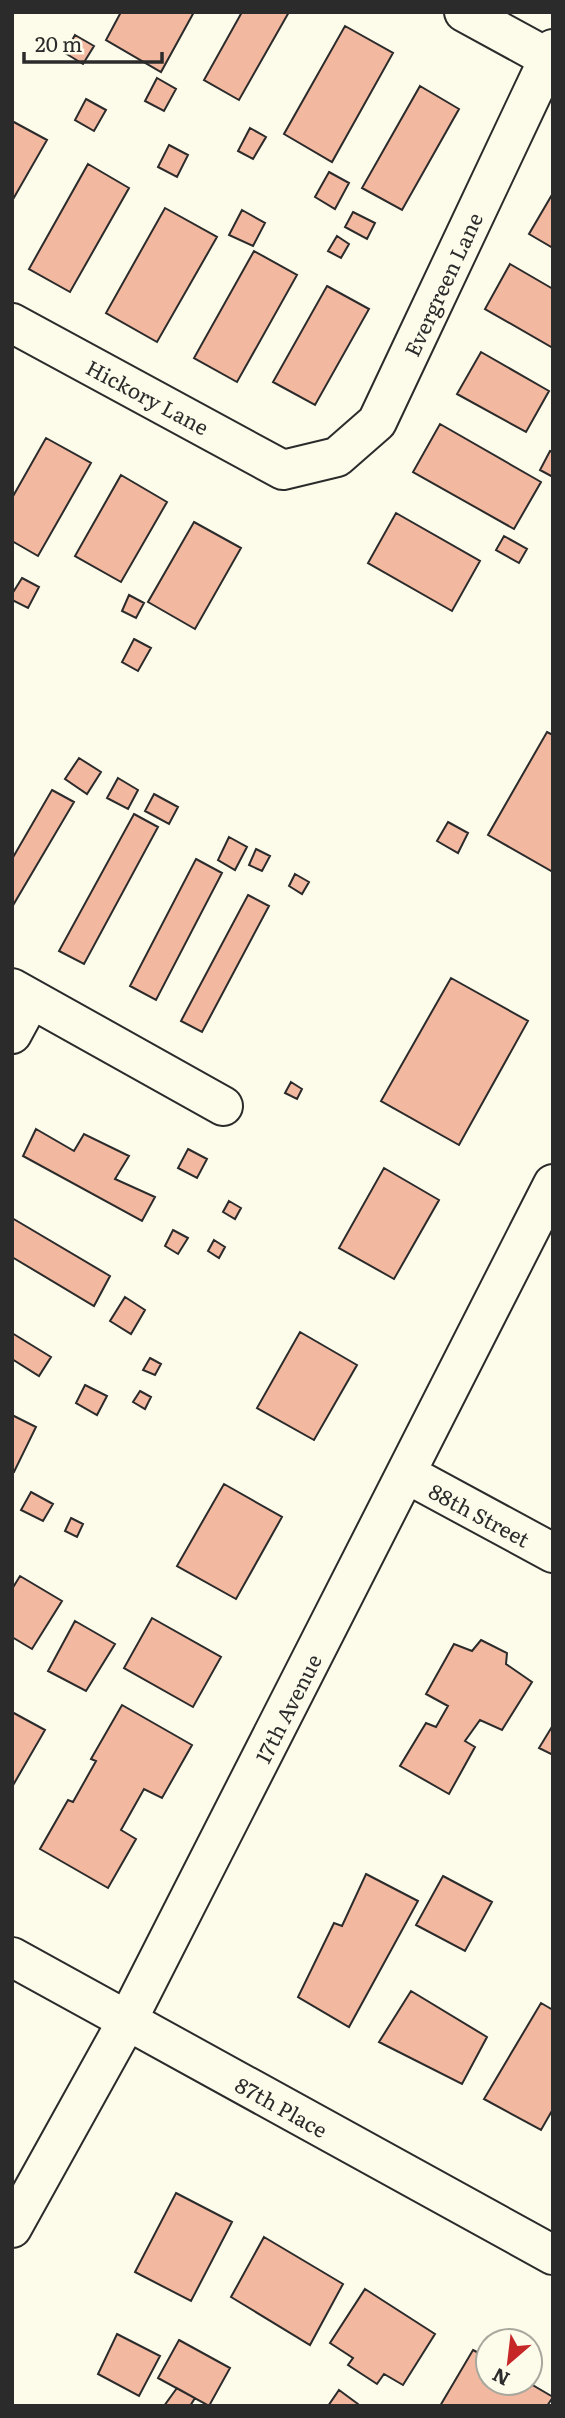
<svg xmlns="http://www.w3.org/2000/svg" width="565" height="2418" font-family="Literata,serif">
  <rect width="100%" height="100%" fill="#fdfbea"/>
  <!-- building -->
  <path fill="#f2b8a0" stroke="#2b2b2b" stroke-width="2" d="M 121,12 L 194,12 L 161,72 L 106,40 Z
    M 242,12 L 289,12 L 239,100 L 204,80 Z
    M 345,26 L 393,53 L 332,162 L 284,134 Z
    M 75,35 L 94,46 L 83,64 L 65,53 Z
    M 157,78 L 176,89 L 164,111 L 145,101 Z
    M 420,86 L 459,109 L 402,210 L 362,188 Z
    M 86,99 L 106,110 L 94,131 L 75,120 Z
    M 12,121 L 47,140 L 12,201 Z
    M 250,128 L 266,137 L 253,159 L 238,151 Z
    M 169,145 L 188,155 L 177,177 L 158,167 Z
    M 88,164 L 129,188 L 70,292 L 29,269 Z
    M 329,172 L 349,183 L 335,209 L 315,197 Z
    M 553,193 L 553,248 L 529,234 Z
    M 165,208 L 217,237 L 157,342 L 106,313 Z
    M 242,210 L 265,223 L 253,246 L 229,235 Z
    M 353,212 L 375,223 L 367,239 L 345,227 Z
    M 337,236 L 349,244 L 341,258 L 328,251 Z
    M 254,251 L 297,275 L 237,382 L 194,358 Z
    M 510,264 L 553,289 L 553,348 L 485,309 Z
    M 327,286 L 369,309 L 315,405 L 273,382 Z
    M 481,352 L 549,391 L 526,432 L 457,394 Z
    M 440,424 L 541,482 L 514,529 L 413,472 Z
    M 46,438 L 91,463 L 38,556 L 12,541 L 12,498 Z
    M 550,451 L 553,452 L 553,477 L 540,470 Z
    M 121,475 L 167,502 L 121,582 L 75,556 Z
    M 396,513 L 480,561 L 452,611 L 368,563 Z
    M 194,522 L 241,548 L 195,629 L 148,602 Z
    M 504,536 L 527,549 L 519,563 L 496,550 Z
    M 22,578 L 39,587 L 28,608 L 12,600 L 12,594 Z
    M 129,595 L 144,603 L 136,618 L 122,611 Z
    M 134,639 L 151,648 L 138,671 L 122,662 Z
    M 547,732 L 553,735 L 553,872 L 488,835 Z
    M 79,758 L 101,772 L 87,794 L 65,779 Z
    M 118,778 L 138,790 L 128,809 L 107,798 Z
    M 52,790 L 74,802 L 12,907 L 12,859 Z
    M 154,794 L 178,807 L 169,824 L 145,811 Z
    M 134,814 L 158,827 L 84,964 L 59,951 Z
    M 448,822 L 468,833 L 458,853 L 437,841 Z
    M 229,837 L 247,847 L 235,870 L 218,860 Z
    M 256,849 L 270,856 L 262,871 L 249,865 Z
    M 196,859 L 222,873 L 156,1000 L 130,986 Z
    M 295,874 L 309,882 L 302,894 L 289,886 Z
    M 248,895 L 269,906 L 202,1032 L 181,1021 Z
    M 451,978 L 528,1021 L 459,1145 L 381,1101 Z
    M 291,1082 L 302,1089 L 297,1099 L 285,1093 Z
    M 36,1129 L 74,1151 L 84,1134 L 129,1156 L 115,1179 L 155,1197 L 142,1221 L 23,1156 Z
    M 188,1149 L 207,1159 L 197,1178 L 178,1168 Z
    M 384,1168 L 439,1200 L 394,1279 L 339,1248 Z
    M 229,1201 L 241,1208 L 235,1219 L 223,1212 Z
    M 12,1218 L 110,1276 L 94,1306 L 12,1257 Z
    M 173,1230 L 188,1238 L 178,1254 L 165,1246 Z
    M 214,1240 L 225,1247 L 219,1258 L 208,1251 Z
    M 125,1297 L 145,1310 L 131,1334 L 110,1321 Z
    M 300,1332 L 357,1365 L 314,1440 L 257,1408 Z
    M 12,1333 L 51,1357 L 39,1376 L 12,1359 Z
    M 150,1358 L 161,1364 L 155,1375 L 143,1370 Z
    M 85,1385 L 107,1396 L 97,1415 L 76,1403 Z
    M 140,1391 L 151,1397 L 145,1409 L 133,1402 Z
    M 12,1415 L 36,1427 L 14,1472 L 12,1471 Z
    M 224,1484 L 282,1517 L 236,1599 L 177,1566 Z
    M 31,1492 L 53,1504 L 43,1521 L 21,1510 Z
    M 71,1518 L 83,1524 L 77,1537 L 65,1531 Z
    M 20,1576 L 62,1601 L 32,1649 L 12,1637 L 12,1589 Z
    M 152,1618 L 221,1657 L 193,1707 L 124,1668 Z
    M 75,1621 L 115,1644 L 86,1691 L 48,1671 Z
    M 481,1640 L 507,1653 L 506,1664 L 532,1682 L 502,1730 L 480,1720 L 465,1741 L 475,1747 L 449,1794 L 400,1766 L 426,1723 L 436,1727 L 448,1706 L 426,1694 L 454,1644 L 472,1651 Z
    M 122,1705 L 192,1745 L 162,1798 L 144,1789 L 121,1830 L 136,1839 L 108,1888 L 40,1849 L 68,1800 L 73,1802 L 96,1761 L 91,1759 Z
    M 12,1712 L 45,1730 L 12,1787 Z
    M 553,1725 L 553,1755 L 539,1748 Z
    M 366,1874 L 418,1901 L 349,2027 L 298,1997 L 334,1923 L 342,1926 Z
    M 443,1876 L 492,1902 L 465,1951 L 416,1925 Z
    M 411,1991 L 487,2037 L 462,2084 L 379,2042 Z
    M 541,2003 L 553,2010 L 553,2109 L 541,2130 L 484,2099 Z
    M 176,2193 L 232,2222 L 191,2301 L 135,2272 Z
    M 264,2237 L 343,2284 L 310,2345 L 231,2297 Z
    M 365,2289 L 435,2334 L 403,2385 L 384,2374 L 377,2384 L 348,2365 L 353,2358 L 330,2343 Z
    M 117,2334 L 160,2356 L 139,2396 L 98,2374 Z
    M 179,2340 L 230,2368 L 209,2406 L 158,2378 Z
    M 473,2350 L 488,2358 L 488,2383 L 529,2383 L 553,2397 L 547,2406 L 440,2406 Z
    M 177,2388 L 195,2398 L 190,2406 L 164,2406 Z
    M 339,2390 L 358,2404 L 357,2406 L 328,2406 Z"/>
  <g fill="none" stroke-linecap="round" stroke-linejoin="round">
    <defs>
      <path id="street" d="M 464,12 L 548,58
        M 12,323 L 283,470 L 337,457 L 377,422 L 553,49
        M 12,988 L 223,1106
        M 12,1034 L 31,999
        M 407,1474 L 553,1553
        M 12,1957 L 553,2255
        M 12,2228 L 127,2021 L 553,1184"/>
    </defs>
    <!-- street casing -->
    <use href="#street" stroke="#2b2b2b" stroke-width="42"/>
    <!-- street -->
    <use href="#street" stroke="#fdfbea" stroke-width="38"/>
  </g>
  <g text-anchor="middle" dominant-baseline="central" stroke-width="5" stroke-linejoin="round" paint-order="stroke">
    <!-- street labels -->
    <g font-size="21" fill="#2b2b2b" stroke="#fdfbea">
      <text transform="translate(442 284) rotate(-65)">Evergreen Lane</text>
      <text transform="translate(148 396) rotate(28)">Hickory Lane</text>
      <text transform="translate(480 1514) rotate(28)">88th Street</text>
      <text transform="translate(287 1708) rotate(-63)">17th Avenue</text>
      <text transform="translate(282 2106) rotate(29)">87th Place</text>
    </g>
  </g>
  <!-- border -->
  <rect width="565" height="2418" fill="none" stroke="#2b2b2b" stroke-width="28"/>
  <!-- north arrow -->
  <g transform="translate(509 2362) rotate(208)"><circle r="33" fill="#fdfbea" stroke="#a9a89e" stroke-width="2"/>
  <path d="M0-5L12 26L0 18L-12 26Z" fill="#c62828"/>
  <text y="-10" font-size="19" font-weight="bold" text-anchor="middle" fill="#2b2b2b">N</text>
  </g>
  <!-- scale -->
  <path d="M24 52v10h138v-10" fill="none" stroke="#2b2b2b" stroke-width="3.5"/>
  <text x="35" y="52" font-size="21" fill="#2b2b2b" stroke="#fdfbea" stroke-width="5" paint-order="stroke">20 m</text>
</svg>
